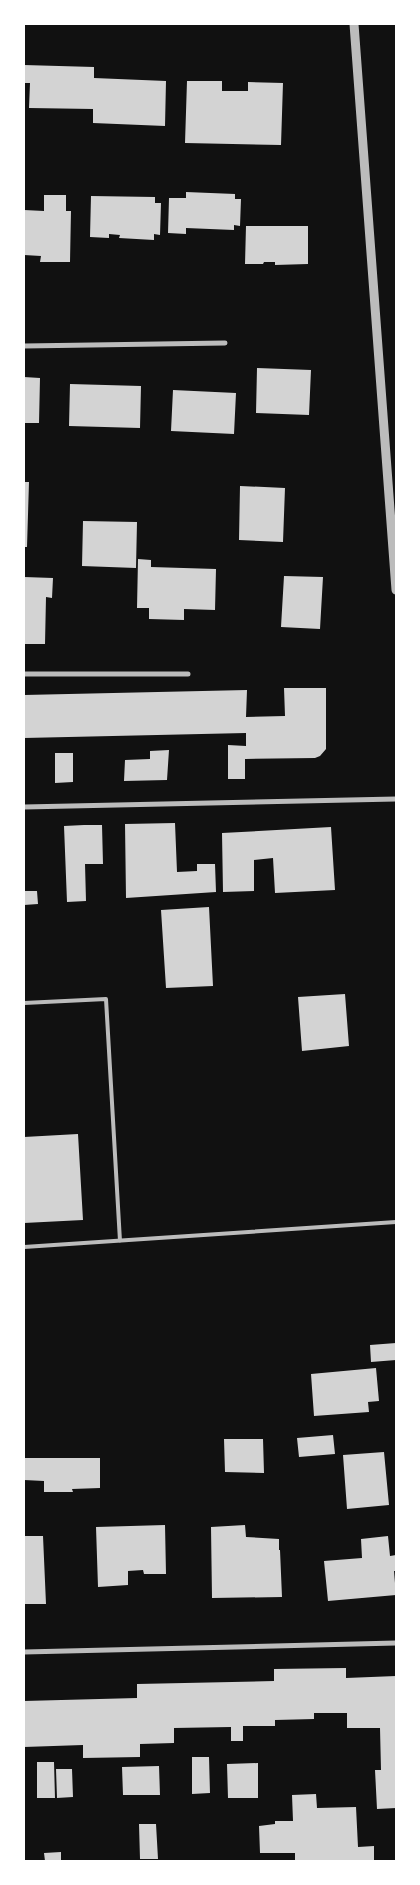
<svg xmlns="http://www.w3.org/2000/svg" width="420" height="1885" font-family="Montserrat,sans-serif">
  <rect width="100%" height="100%" fill="#111"/>
  <!-- building -->
  <path fill="#d3d3d3" d="M 24,65 L 94,67 L 94,78 L 166,81 L 165,126 L 93,123 L 93,109 L 29,108 L 30,83 L 24,83 Z
    M 187,81 L 222,81 L 222,91 L 248,91 L 248,82 L 283,83 L 281,145 L 185,143 Z
    M 186,192 L 235,194 L 235,199 L 241,199 L 240,226 L 234,225 L 234,230 L 186,228 L 186,234 L 168,233 L 169,198 L 186,198 Z
    M 44,195 L 66,195 L 66,211 L 71,211 L 70,262 L 40,262 L 41,256 L 24,255 L 24,210 L 44,211 Z
    M 91,196 L 155,197 L 155,203 L 161,203 L 160,235 L 154,234 L 154,240 L 119,238 L 120,235 L 109,234 L 109,238 L 90,237 Z
    M 246,226 L 308,226 L 308,264 L 275,265 L 275,262 L 264,262 L 263,264 L 245,264 Z
    M 257,368 L 311,370 L 309,415 L 256,413 Z
    M 24,377 L 40,378 L 39,423 L 24,423 Z
    M 70,384 L 141,386 L 140,428 L 69,426 Z
    M 173,390 L 236,393 L 234,434 L 171,431 Z
    M 24,482 L 29,482 L 27,547 L 24,547 Z
    M 240,486 L 285,488 L 283,542 L 239,540 Z
    M 83,521 L 137,522 L 136,568 L 82,566 Z
    M 138,559 L 151,560 L 151,567 L 216,569 L 215,610 L 184,609 L 184,620 L 149,619 L 149,608 L 137,608 Z
    M 284,576 L 323,577 L 320,629 L 281,627 Z
    M 24,577 L 53,578 L 52,598 L 46,597 L 45,644 L 24,644 Z
    M 284,688 L 326,688 L 326,749 L 320,756 L 315,758 L 245,759 L 245,779 L 228,779 L 228,745 L 246,746 L 246,733 L 24,738 L 24,695 L 247,690 L 246,717 L 285,716 Z
    M 169,750 L 167,780 L 124,781 L 125,760 L 150,759 L 150,751 Z
    M 55,753 L 73,753 L 73,782 L 55,783 Z
    M 175,823 L 177,872 L 197,871 L 197,864 L 215,864 L 216,892 L 126,898 L 125,824 Z
    M 84,825 L 102,825 L 103,864 L 85,864 L 86,901 L 67,902 L 64,826 Z
    M 331,827 L 335,890 L 275,893 L 273,858 L 254,860 L 254,891 L 223,892 L 222,833 Z
    M 24,891 L 37,891 L 38,904 L 24,905 Z
    M 209,907 L 213,986 L 166,988 L 161,910 Z
    M 345,994 L 349,1046 L 302,1051 L 298,997 Z
    M 78,1134 L 83,1220 L 24,1223 L 24,1137 Z
    M 396,1343 L 396,1360 L 371,1362 L 370,1345 Z
    M 376,1368 L 379,1401 L 368,1402 L 369,1412 L 314,1416 L 311,1374 Z
    M 333,1435 L 335,1454 L 299,1457 L 297,1438 Z
    M 224,1439 L 263,1439 L 264,1473 L 225,1472 Z
    M 384,1452 L 389,1505 L 347,1509 L 343,1455 Z
    M 24,1458 L 100,1458 L 100,1488 L 72,1489 L 73,1492 L 44,1492 L 44,1481 L 24,1480 Z
    M 165,1525 L 166,1574 L 144,1574 L 143,1570 L 128,1571 L 128,1585 L 98,1587 L 96,1527 Z
    M 245,1525 L 246,1537 L 279,1539 L 279,1550 L 280,1550 L 282,1597 L 212,1598 L 211,1527 Z
    M 24,1536 L 43,1536 L 46,1604 L 24,1604 Z
    M 388,1536 L 390,1556 L 396,1555 L 396,1571 L 394,1571 L 396,1595 L 328,1601 L 324,1561 L 362,1558 L 361,1539 Z
    M 346,1668 L 346,1678 L 396,1676 L 396,1808 L 377,1809 L 375,1770 L 381,1770 L 380,1728 L 347,1728 L 347,1713 L 314,1713 L 314,1719 L 275,1720 L 275,1726 L 243,1726 L 243,1741 L 231,1741 L 231,1727 L 174,1728 L 174,1743 L 140,1744 L 140,1757 L 83,1758 L 83,1745 L 24,1747 L 24,1701 L 137,1698 L 137,1684 L 274,1681 L 274,1669 Z
    M 192,1757 L 209,1757 L 210,1793 L 192,1794 Z
    M 37,1762 L 54,1762 L 55,1798 L 37,1798 Z
    M 258,1763 L 258,1798 L 228,1798 L 227,1764 Z
    M 159,1766 L 160,1795 L 123,1795 L 122,1767 Z
    M 56,1769 L 72,1769 L 73,1797 L 57,1798 Z
    M 316,1794 L 317,1808 L 356,1807 L 358,1847 L 374,1846 L 374,1861 L 295,1861 L 295,1853 L 260,1853 L 259,1826 L 275,1824 L 275,1821 L 293,1821 L 292,1795 Z
    M 139,1824 L 156,1824 L 158,1859 L 140,1859 Z
    M 61,1852 L 61,1861 L 45,1861 L 44,1853 Z"/>
  <g fill="none" stroke-linecap="round" stroke-linejoin="round">
    <!-- service -->
    <path stroke="#bcbcbc" stroke-width="4" d="M 24,1003 L 106,999 L 120,1241
      M 24,1247 L 396,1222"/>
    <!-- minor -->
    <path stroke="#bcbcbc" stroke-width="5" d="M 24,346 L 225,343
      M 24,674 L 188,674
      M 24,807 L 396,799
      M 24,1652 L 396,1643"/>
    <!-- tertiary -->
    <path stroke="#bcbcbc" stroke-width="9" d="M 354,24 L 396,590"/>
  </g>
  <!-- border -->
  <rect width="420" height="1885" fill="none" stroke="#ffffff" stroke-width="50"/>
</svg>
